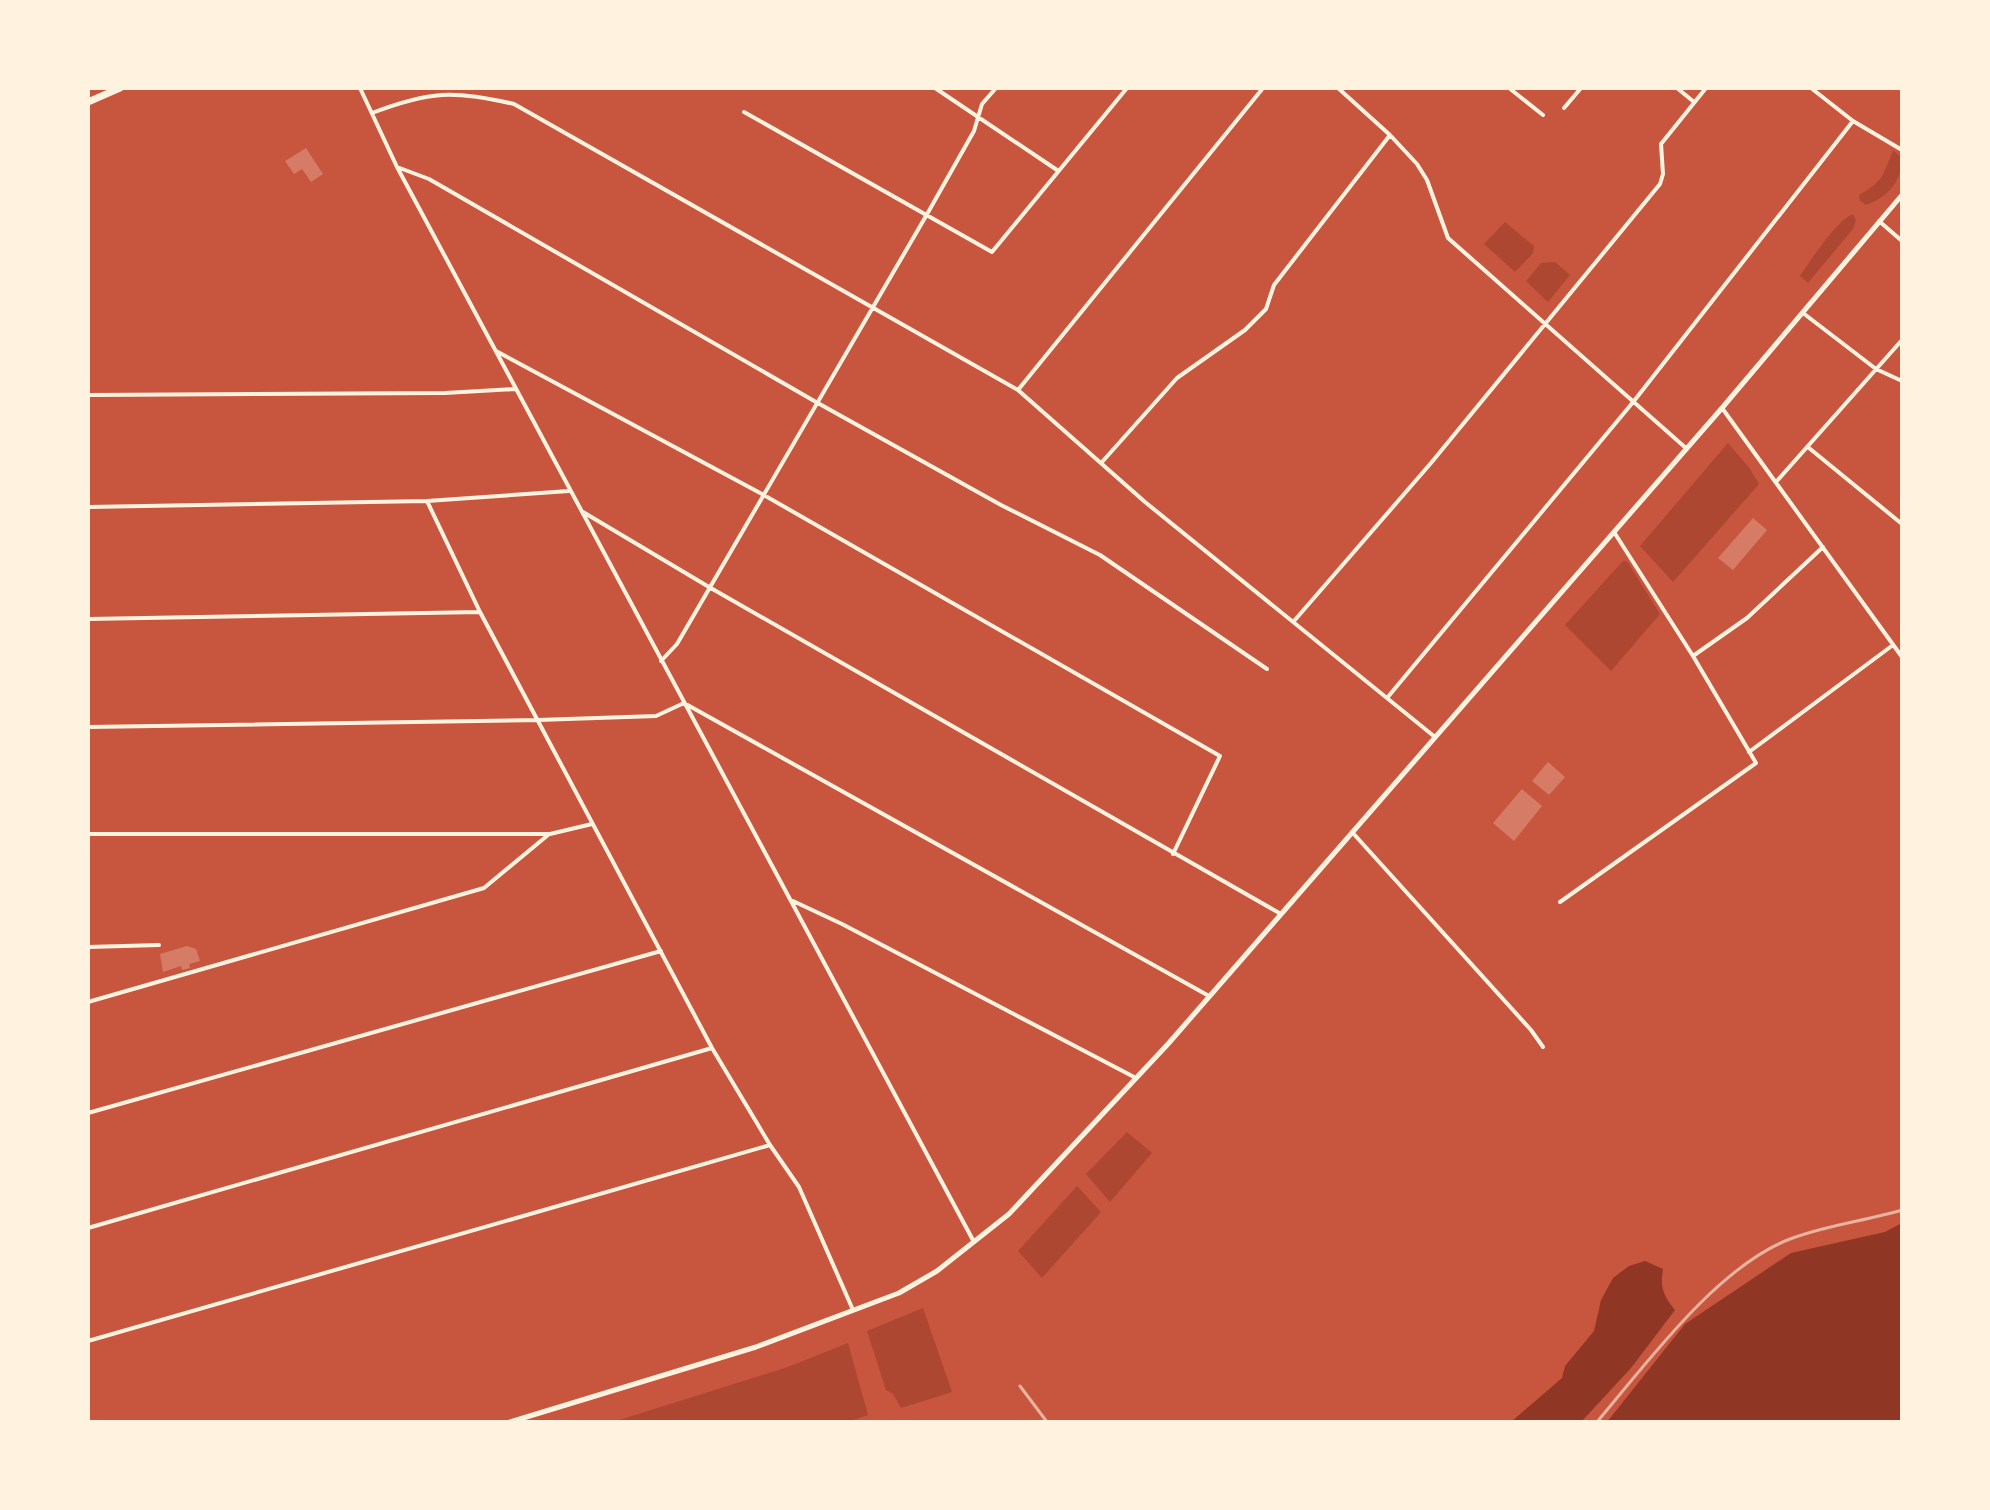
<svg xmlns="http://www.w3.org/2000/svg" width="1990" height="1510" font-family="'Roboto Condensed',sans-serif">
  <rect width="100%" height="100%" fill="#c8553d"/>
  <!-- green -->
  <path fill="#ae4732" d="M 1893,150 L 1902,158 C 1902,181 1888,197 1866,205 L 1860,201 L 1859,195 C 1884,181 1883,175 1893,150 Z
    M 1853,214 L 1856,220 L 1853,229 L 1808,283 L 1800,276 C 1810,261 1837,220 1853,214 Z
    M 1505,222 L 1534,246 L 1533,253 L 1515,272 L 1484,244 Z
    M 1555,262 L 1570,275 L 1548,302 L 1526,281 L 1541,263 Z
    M 1728,443 L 1750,469 L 1759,484 L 1673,582 L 1640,546 Z
    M 1623,561 L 1627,561 L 1660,614 L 1611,671 L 1565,625 Z
    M 1127,1132 L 1152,1153 L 1110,1202 L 1086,1174 Z
    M 1077,1186 L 1101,1212 L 1042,1278 L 1018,1251 Z
    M 923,1308 L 952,1392 L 901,1408 L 893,1394 L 886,1390 L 867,1331 Z
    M 848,1343 L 868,1415 L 847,1422 L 613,1422 L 788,1367 Z"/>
  <!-- water -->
  <path fill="#8f3625" d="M 1902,1223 L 1902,1422 L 1607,1422 L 1685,1324 L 1791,1253 L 1885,1232 Z
    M 1645,1261 L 1663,1269 C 1660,1288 1663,1295 1675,1310 L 1631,1368 L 1581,1422 L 1511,1422 L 1562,1378 L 1565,1366 L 1594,1331 L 1601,1300 L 1613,1278 L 1629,1266 Z"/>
  <!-- building -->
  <path fill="#d67c66" d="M 306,148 L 323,174 L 311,182 L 302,169 L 294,174 L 285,161 Z
    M 1753,518 L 1767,530 L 1733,570 L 1718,558 Z
    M 1548,762 L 1565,777 L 1549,795 L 1532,781 Z
    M 1522,789 L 1542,806 L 1514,841 L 1493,823 Z
    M 187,946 L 196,949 L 200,961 L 189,964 L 190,968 L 182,970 L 181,966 L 163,972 L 160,954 Z"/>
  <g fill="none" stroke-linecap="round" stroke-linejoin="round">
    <!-- minor -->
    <path stroke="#fff3e0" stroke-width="4" d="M 360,88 L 397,167 L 974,1242
      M 935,88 L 1057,170
      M 1338,88 L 1390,135 L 1417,164 L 1427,180 L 1448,238 L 1687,449
      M 1509,88 L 1543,115
      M 1677,88 L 1694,102
      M 1811,88 L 1853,121 L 1902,150
      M 1564,108 L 1581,88
      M 744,112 L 992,252 L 1127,88
      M 372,113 C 430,91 453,90 514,104 L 1018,390 L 1145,502 L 1435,737
      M 397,167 L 429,179 L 816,402 L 1001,505 L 1100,555 L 1267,669
      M 1879,221 L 1902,241
      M 1803,313 L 1876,369 L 1902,381
      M 496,351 L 762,494 L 1220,756 L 1173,854
      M 1018,390 L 1263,88
      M 88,395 L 445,393 L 515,389
      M 1722,408 L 1902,657
      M 1809,448 L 1902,524
      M 1102,462 L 1177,378 L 1245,330 L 1266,309 L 1274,285 L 1390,135
      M 1776,482 L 1902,340
      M 427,501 L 480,612 L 712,1048 L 770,1145 L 799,1187 L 853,1310
      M 88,507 L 427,501 L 569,491
      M 583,512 L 709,587 L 1281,914
      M 88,619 L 480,612
      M 1294,621 L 1431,463 L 1660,184 L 1663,174 L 1661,144 L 1706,88
      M 1693,656 L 1747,618 L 1823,547
      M 661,661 L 677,644 L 926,216 L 974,131 L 982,104 L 996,88
      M 1387,698 L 1634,401 L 1853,121
      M 88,727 L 538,720 L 656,716 L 684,703 L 1209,996
      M 1749,752 L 1893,645
      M 1352,832 L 1531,1030 L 1543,1047
      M 88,834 L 550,834 L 592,824
      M 793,901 L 842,924 L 1136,1078
      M 1560,902 L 1756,763 L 1693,656 L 1614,532
      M 88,947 L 159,945
      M 88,1002 L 484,888 L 548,835
      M 88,1113 L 661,951
      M 88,1228 L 712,1048
      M 88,1341 L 770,1145"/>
    <!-- tertiary -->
    <path stroke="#fff3e0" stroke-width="5" d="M 510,1422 L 756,1347 L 899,1293 L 937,1271 L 1009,1214 L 1168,1044 L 1722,408 L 1902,195"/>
    <!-- trunk -->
    <path stroke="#fff3e0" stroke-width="7" d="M 88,102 L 120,88"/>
    <!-- rail -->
    <path stroke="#e9b49f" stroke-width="3" d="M 1020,1386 L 1047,1422
      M 1597,1422 C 1647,1363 1717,1267 1790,1239 C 1827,1225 1865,1221 1902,1210"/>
  </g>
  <!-- border -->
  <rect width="1990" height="1510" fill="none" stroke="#fff3e0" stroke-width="180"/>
</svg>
